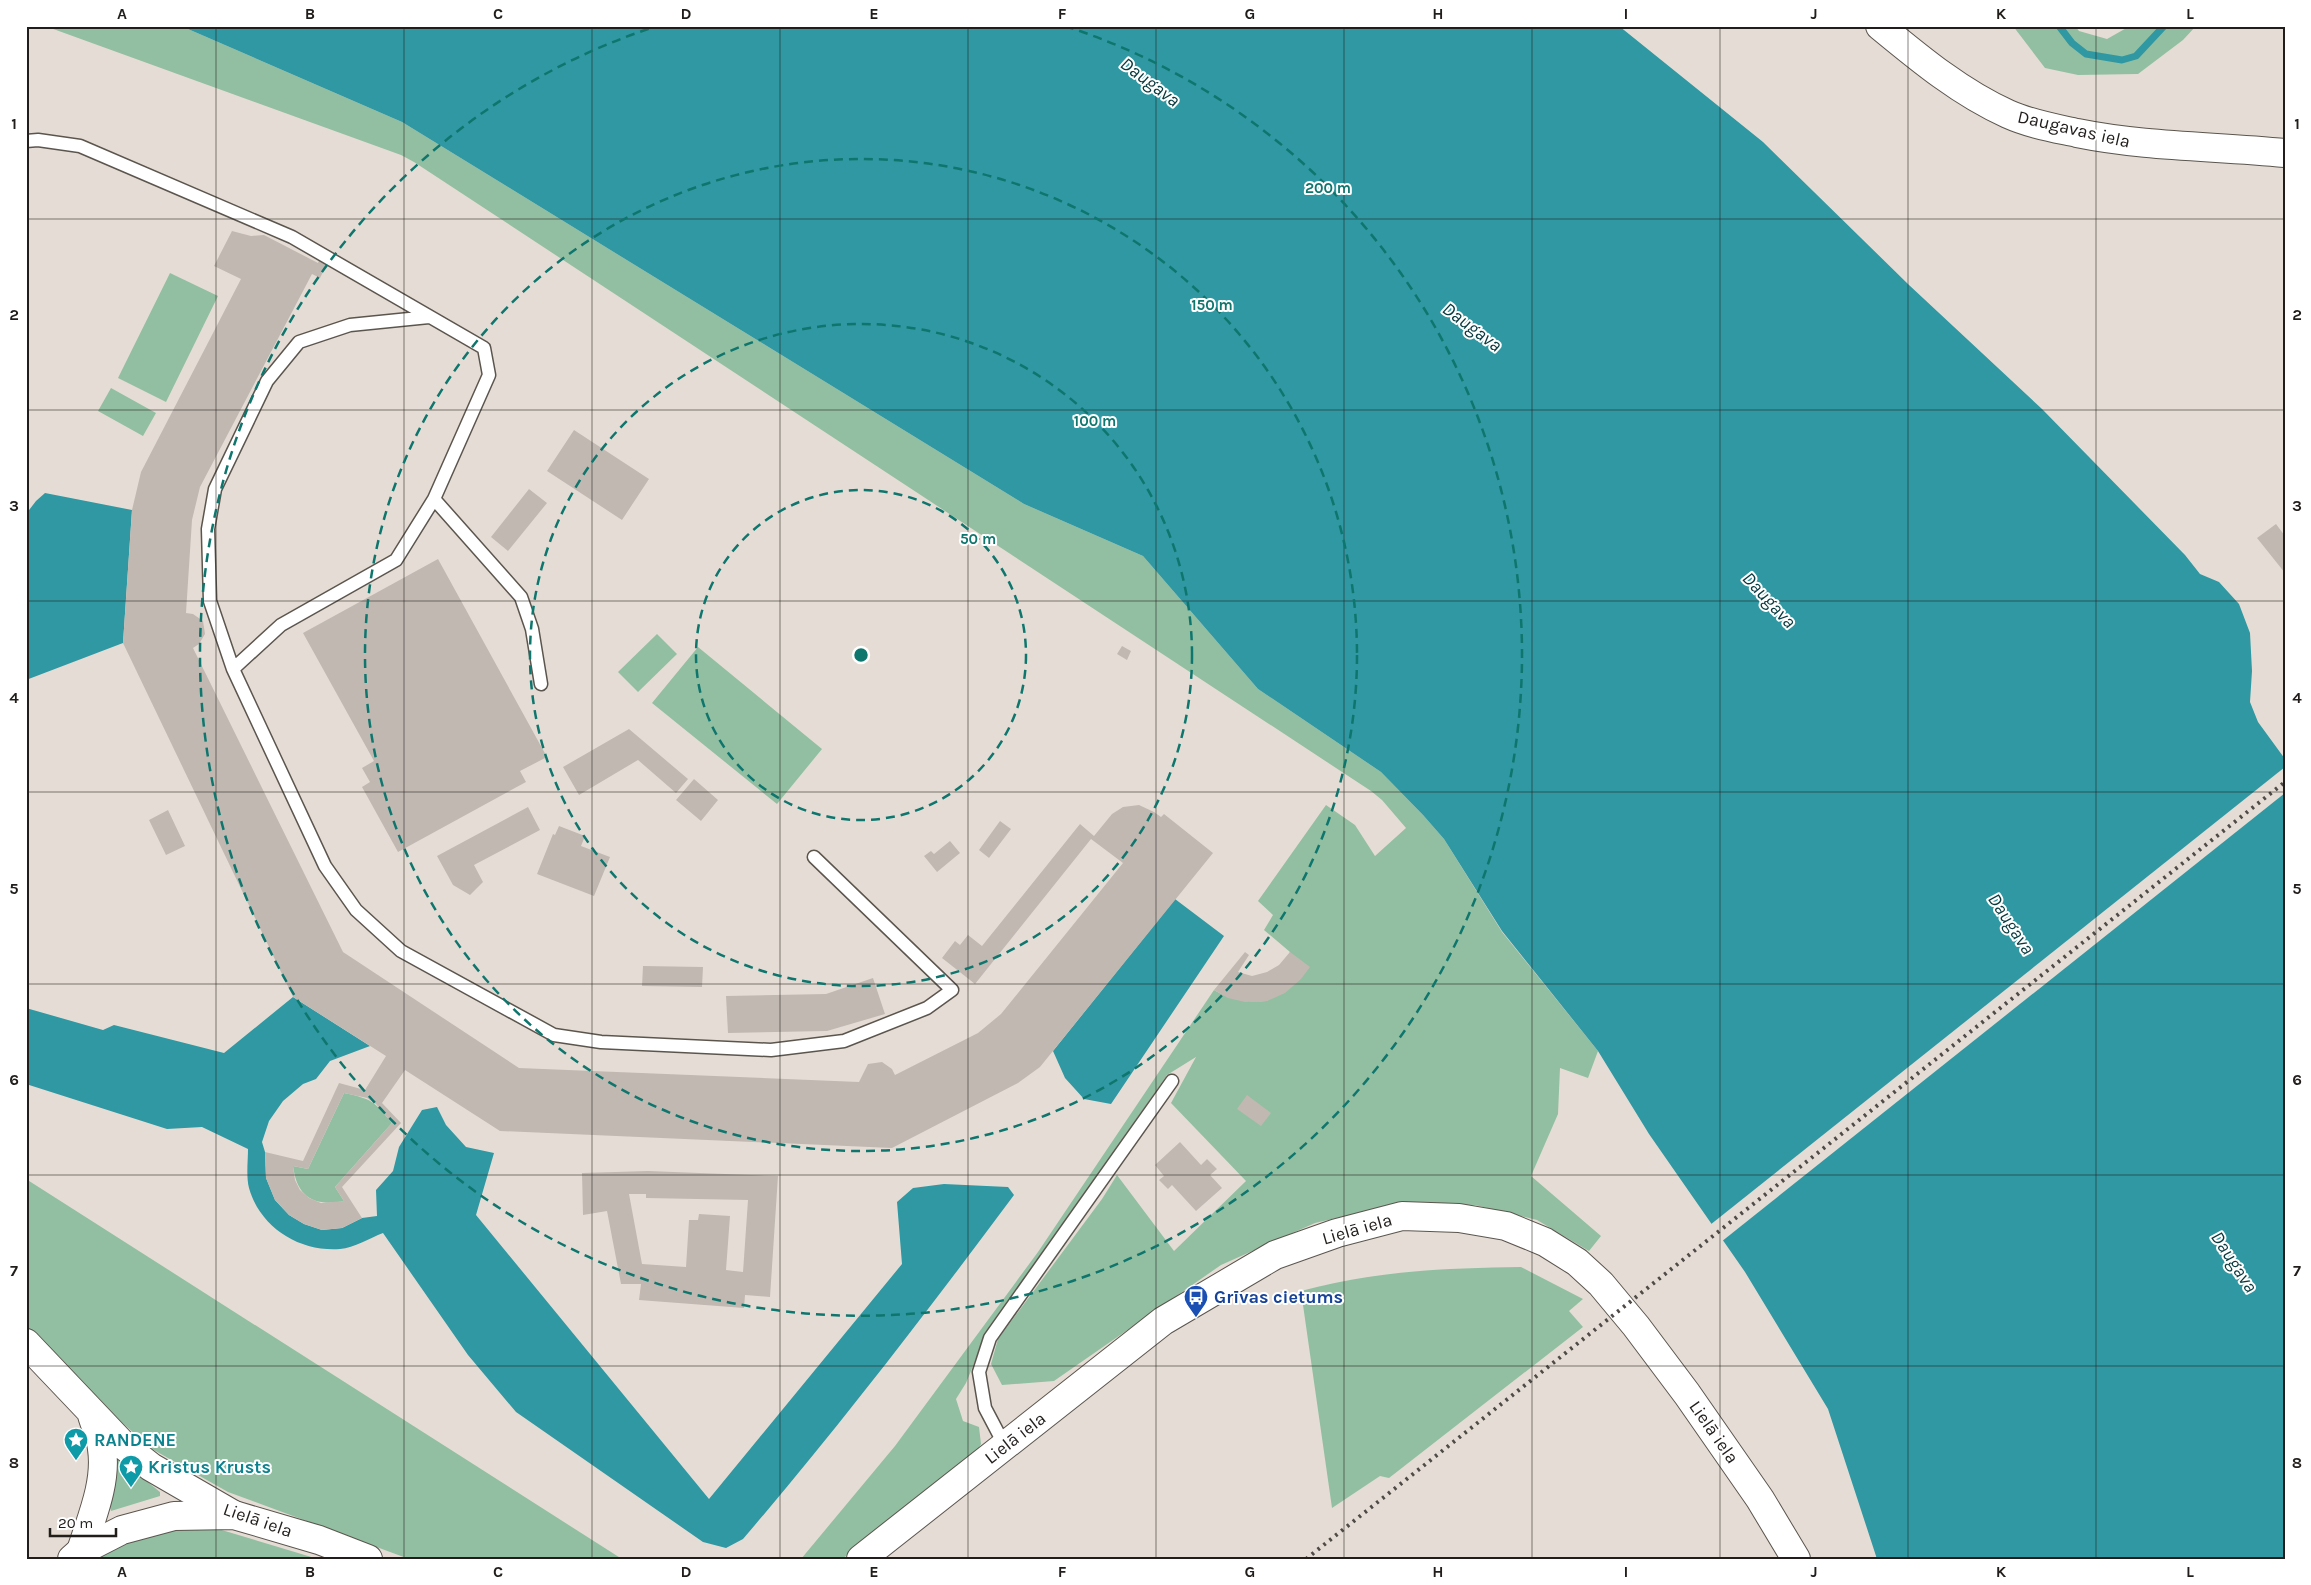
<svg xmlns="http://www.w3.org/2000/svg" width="2311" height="1585" font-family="Karla,sans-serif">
  <rect width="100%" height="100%" fill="#e5ddd5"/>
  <!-- green -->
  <path fill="#92bfa1" d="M 45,26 L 181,26 L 402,122 L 1024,504 L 1143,556 L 1258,689 L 1381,772 L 1423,815 L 1444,839 L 1502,932 L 1598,1051 L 1588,1078 L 1560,1068 L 1558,1114 L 1531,1176 L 1601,1236 L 1589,1251 L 1537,1220 L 1475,1205 L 1401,1203 L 1315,1223 L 1221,1265 L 1054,1381 L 1002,1385 L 991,1364 L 998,1339 L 1102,1199 L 1117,1175 L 1174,1251 L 1246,1181 L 1171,1103 L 1196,1057 L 1167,1075 L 984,1339 L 966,1383 L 956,1399 L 963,1421 L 979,1427 L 981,1444 L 975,1455 L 912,1507 L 842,1559 L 801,1559 L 895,1446 L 1038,1252 L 1214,990 C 1232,1001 1246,1002 1267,1001 L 1290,952 L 1264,930 L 1273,915 L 1258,901 L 1326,805 L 1355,825 L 1375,856 L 1406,828 L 1382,800 L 1371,791 L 414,162 L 401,155 Z
    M 2013,26 L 2075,26 L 2079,31 L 2107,39 L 2130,26 L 2196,26 L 2183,40 L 2138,74 L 2078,75 L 2045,68 Z
    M 170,273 L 218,296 L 166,402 L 118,378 Z
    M 111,388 L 156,413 L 143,436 L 98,411 Z
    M 657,634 L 677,654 L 638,692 L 618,672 Z
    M 698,647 L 822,749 L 777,804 L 652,703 Z
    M 344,1093 C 372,1099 374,1101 392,1123 L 335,1187 L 344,1201 C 314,1207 297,1197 293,1166 L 308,1169 Z
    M 26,1179 L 622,1559 L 409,1559 L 228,1492 L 152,1449 L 87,1392 L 26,1326 Z
    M 1521,1267 L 1583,1299 L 1569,1311 L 1583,1327 L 1389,1478 L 1380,1476 L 1332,1508 L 1301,1291 C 1376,1271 1444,1268 1521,1267 Z
    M 118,1458 L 160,1492 L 160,1496 L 111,1511 L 109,1504 Z
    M 185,1526 L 215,1528 L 318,1559 L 94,1559 L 106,1549 Z"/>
  <!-- water -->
  <path fill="#2f98a2" d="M 181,26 L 1619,26 L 1763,142 L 1909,285 L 2042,409 L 2185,555 L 2200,574 L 2219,582 L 2239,604 L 2250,633 L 2252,671 L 2250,702 L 2258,722 L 2285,759 L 2285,1559 L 1877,1559 L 1828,1409 L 1745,1272 L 1649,1134 L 1598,1051 L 1502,931 L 1444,839 L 1423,815 L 1381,772 L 1258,689 L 1143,556 L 1024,504 L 402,122 Z
    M 45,493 L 132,510 L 123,643 L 26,680 L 26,514 L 36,501 Z
    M 1175,899 L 1224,936 L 1111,1104 L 1084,1099 L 1065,1078 L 1053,1051 Z
    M 293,997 L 370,1046 L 330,1061 L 316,1079 L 303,1084 L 283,1101 L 269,1121 L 262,1142 L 265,1152 L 266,1178 L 275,1200 L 289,1215 L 304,1224 L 322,1230 L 342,1228 L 362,1218 L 377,1216 L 376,1190 L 393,1171 L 399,1147 L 422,1110 L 437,1107 L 446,1125 L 466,1147 L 494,1153 L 476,1215 L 709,1499 L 902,1264 L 897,1202 L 913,1188 L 944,1184 L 1008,1187 L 1014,1195 C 927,1312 838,1428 743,1539 L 726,1548 L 703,1542 L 516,1412 L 468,1355 L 383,1233 C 370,1238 354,1248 340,1249 C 299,1252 260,1227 249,1188 C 246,1176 248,1161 248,1149 L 202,1127 L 167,1129 L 26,1084 L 26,1008 L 103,1030 L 114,1025 L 224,1053 Z"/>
  <!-- pier -->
  <path fill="#e5ddd5" d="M 2285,767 L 2285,793 L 1721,1242 L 1710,1225 Z"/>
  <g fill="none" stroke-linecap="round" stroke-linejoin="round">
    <!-- stream -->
    <path stroke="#2f98a2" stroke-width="7" d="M 2059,26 L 2072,43 L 2086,54 L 2122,60 L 2136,56 L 2164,26"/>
  </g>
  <!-- building -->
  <path fill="#c1b8b2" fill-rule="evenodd" d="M 232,231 L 251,236 L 264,235 L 318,263 L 320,258 L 328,262 L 320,278 L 312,274 L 200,487 L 192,520 L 186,613 L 193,614 L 203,621 L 205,634 L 199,644 L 193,648 L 343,952 L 519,1068 L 859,1082 L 868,1064 L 882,1062 L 892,1069 L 895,1075 L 978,1033 L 1001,1014 L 1123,863 L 1091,839 L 975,984 L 942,958 L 955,941 L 960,945 L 968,935 L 982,946 L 1080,824 L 1094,836 L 1112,814 L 1123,807 L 1139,805 L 1154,812 L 1161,817 L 1164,814 L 1213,853 L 1040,1067 L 1018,1083 L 892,1148 L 500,1131 L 405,1070 L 382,1103 L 401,1123 L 342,1187 L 362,1218 L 342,1228 L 322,1230 L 304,1224 L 289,1215 L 275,1200 L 266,1178 L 265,1152 L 303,1161 L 339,1083 L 365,1090 L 386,1056 L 293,997 L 123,643 L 132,510 L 141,472 L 241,279 L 214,266 ZM 344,1093 L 367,1098 L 376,1104 L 392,1123 L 335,1187 L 344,1201 L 321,1203 L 309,1198 L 300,1190 L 295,1180 L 293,1166 L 308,1169 Z
    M 574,430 L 649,479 L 622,520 L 547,471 Z
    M 529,489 L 547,503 L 508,551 L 491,537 Z
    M 2276,524 L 2285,536 L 2285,573 L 2257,538 Z
    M 438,559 L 547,757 L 520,771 L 526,782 L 398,852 L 362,787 L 370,782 L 362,768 L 374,761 L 303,633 Z
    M 1122,646 L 1131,651 L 1127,660 L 1117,654 Z
    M 629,729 L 688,779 L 676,793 L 638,760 L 579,795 L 563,767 Z
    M 694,779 L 718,800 L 701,821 L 676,800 Z
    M 528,807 L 540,830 L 474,865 L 483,882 L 470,895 L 453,885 L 437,856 Z
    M 168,810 L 185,846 L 166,855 L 149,820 Z
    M 1000,821 L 1011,829 L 989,858 L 979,850 Z
    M 559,826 L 585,836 L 581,846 L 610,857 L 594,896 L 537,874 L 553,834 L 555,835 Z
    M 950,841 L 960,853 L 937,872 L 924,856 L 931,851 L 934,854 Z
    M 1245,952 L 1249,955 L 1238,972 L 1252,976 L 1267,972 L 1279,965 L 1290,952 L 1310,967 L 1301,979 L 1285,993 L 1267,1001 L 1245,1002 L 1228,998 L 1214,990 Z
    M 643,966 L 703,967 L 702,987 L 642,986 Z
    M 873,978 L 885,1014 L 827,1031 L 728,1033 L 726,996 L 826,994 Z
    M 1247,1095 L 1271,1113 L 1261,1126 L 1237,1109 Z
    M 1180,1142 L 1201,1165 L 1207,1159 L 1217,1169 L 1210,1175 L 1222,1188 L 1196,1211 L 1172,1185 L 1168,1189 L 1159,1180 L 1164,1176 L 1155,1165 Z
    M 648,1171 L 778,1176 L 770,1297 L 745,1295 L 744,1308 L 639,1300 L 641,1284 L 621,1284 L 607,1211 L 583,1215 L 582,1173 ZM 629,1194 L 646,1194 L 646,1198 L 748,1200 L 743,1272 L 726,1270 L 730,1216 L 699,1214 L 698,1220 L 689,1220 L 686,1267 L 642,1264 Z"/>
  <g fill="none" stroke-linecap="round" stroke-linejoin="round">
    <defs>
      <path id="lane" d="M 26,141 L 38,140 L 80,146 L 292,237 L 484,348 L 489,375 L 434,499 L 521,597 L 532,629 L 541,684
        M 429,317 L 350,325 L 299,342 L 267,381 L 215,489 L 208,529 L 210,601 L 233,669 L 325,866 L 356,910 L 401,951 L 554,1035 L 601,1042 L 771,1050 L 844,1041 L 927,1008 L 952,990 L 814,857
        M 233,669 L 281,625 L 396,560 L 434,499
        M 1005,1446 L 985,1408 L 979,1372 L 990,1338 L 1172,1081"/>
      <path id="secondary" d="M 26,1343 L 123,1445 L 151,1467 L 234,1515
        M 81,1551 C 91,1519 107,1483 102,1449 C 101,1437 95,1426 92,1415"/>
      <path id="primary" d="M 1880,26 C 1920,59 1961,93 2008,114 C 2030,124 2054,128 2077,133 C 2146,147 2215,146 2285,153
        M 72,1559 L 81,1551 L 122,1530 L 174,1516 L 234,1515 L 319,1540 L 368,1559
        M 861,1559 L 1163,1321 L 1275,1255 L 1337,1233 L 1402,1216 L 1459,1218 L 1506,1226 L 1545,1242 L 1577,1262 L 1601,1284 L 1636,1326 L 1687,1394 L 1760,1499 L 1796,1559"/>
    </defs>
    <!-- lane casing -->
    <use href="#lane" stroke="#5b554e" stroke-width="15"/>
    <!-- secondary casing -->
    <use href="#secondary" stroke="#5b554e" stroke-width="30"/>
    <!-- primary casing -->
    <use href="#primary" stroke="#5b554e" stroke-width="30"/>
    <!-- lane -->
    <use href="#lane" stroke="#fff" stroke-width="12"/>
    <!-- secondary -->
    <use href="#secondary" stroke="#fff" stroke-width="28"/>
    <!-- primary -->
    <use href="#primary" stroke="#fff" stroke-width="28"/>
    <!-- rail -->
    <path stroke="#4e4a46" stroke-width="4" stroke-dasharray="2.5 5" stroke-linecap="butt" d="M 1306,1559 L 2285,782"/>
  </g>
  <!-- grid -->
  <path fill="none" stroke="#201d1b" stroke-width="1" stroke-opacity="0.55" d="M 216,26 L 216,1559M 404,26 L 404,1559M 592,26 L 592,1559M 780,26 L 780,1559M 968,26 L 968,1559M 1156,26 L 1156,1559M 1344,26 L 1344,1559M 1532,26 L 1532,1559M 1720,26 L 1720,1559M 1908,26 L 1908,1559M 2096,26 L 2096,1559M 26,219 L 2285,219M 26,410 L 2285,410M 26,601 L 2285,601M 26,792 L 2285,792M 26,984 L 2285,984M 26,1175 L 2285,1175M 26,1366 L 2285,1366"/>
  <!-- distance rings -->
  <g fill="none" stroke="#0f766e" stroke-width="2.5" stroke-dasharray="9 6">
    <circle cx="861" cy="655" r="165"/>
    <circle cx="861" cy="655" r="331"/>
    <circle cx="861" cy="655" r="496"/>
    <path d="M1065 26A661 661 0 1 1 657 26"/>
  </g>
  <!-- icons -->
  <defs>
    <symbol id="bus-pin" viewBox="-11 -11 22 30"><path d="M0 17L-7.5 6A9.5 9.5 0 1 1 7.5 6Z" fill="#1a4fb4" stroke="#fff"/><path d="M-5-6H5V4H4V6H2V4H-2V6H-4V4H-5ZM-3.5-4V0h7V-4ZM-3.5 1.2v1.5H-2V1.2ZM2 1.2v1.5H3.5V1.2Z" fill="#fff"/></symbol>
    <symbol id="sight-pin" viewBox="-11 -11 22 30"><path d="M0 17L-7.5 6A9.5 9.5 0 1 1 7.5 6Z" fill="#0f9aa8" stroke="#fff"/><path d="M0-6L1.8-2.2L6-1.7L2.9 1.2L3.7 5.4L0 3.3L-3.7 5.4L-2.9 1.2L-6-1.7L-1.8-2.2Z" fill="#fff"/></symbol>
  </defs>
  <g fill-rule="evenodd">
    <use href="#bus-pin" x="1182" y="1283" width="28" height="38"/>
    <use href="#sight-pin" x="62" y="1426" width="28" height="38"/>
    <use href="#sight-pin" x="117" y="1453" width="28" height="38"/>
  </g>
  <g text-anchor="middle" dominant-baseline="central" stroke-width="4" stroke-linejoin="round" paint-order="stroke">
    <!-- street labels -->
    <g font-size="18" fill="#201d1b" stroke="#fff">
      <text transform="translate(2074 129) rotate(13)">Daugavas iela</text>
      <text transform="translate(1357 1229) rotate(-16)">Lielā iela</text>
      <text transform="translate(1714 1432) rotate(55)">Lielā iela</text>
      <text transform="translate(1015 1438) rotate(-38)">Lielā iela</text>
      <text transform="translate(258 1520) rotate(19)">Lielā iela</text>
    </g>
    <!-- transit labels -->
    <g font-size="18" font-weight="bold" fill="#164399" stroke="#fff" text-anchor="start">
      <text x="1214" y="1297">Grīvas cietums</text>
    </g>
    <!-- culture labels -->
    <g font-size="18" font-weight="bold" fill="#0d838f" stroke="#fff" text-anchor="start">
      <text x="94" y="1440">RANDENE</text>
      <text x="148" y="1467">Kristus Krusts</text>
    </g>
    <!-- water labels -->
    <g font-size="19" font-style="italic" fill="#07383d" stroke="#fff">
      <text transform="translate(1150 82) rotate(37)">Daugava</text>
      <text transform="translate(1472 327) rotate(37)">Daugava</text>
      <text transform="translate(1769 600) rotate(47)">Daugava</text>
      <text transform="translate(2011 924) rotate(57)">Daugava</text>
      <text transform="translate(2234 1262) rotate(57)">Daugava</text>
    </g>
  </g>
  <circle cx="861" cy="655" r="8" fill="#0f766e" stroke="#fff" stroke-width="2.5"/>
  <g font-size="15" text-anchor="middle" font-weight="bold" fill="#0f766e" stroke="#fff" stroke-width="4" stroke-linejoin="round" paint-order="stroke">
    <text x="1328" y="193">200 m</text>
    <text x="1212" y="310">150 m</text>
    <text x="1095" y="426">100 m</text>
    <text x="978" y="544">50 m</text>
  </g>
  <!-- border -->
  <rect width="2311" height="1585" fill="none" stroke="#ffffff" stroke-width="55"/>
  <!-- scale -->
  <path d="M50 1528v8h66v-8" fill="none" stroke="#201d1b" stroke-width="2.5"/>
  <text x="58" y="1528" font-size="15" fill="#201d1b" stroke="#ffffff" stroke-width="4" paint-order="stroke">20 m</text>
  <rect x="28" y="28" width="2256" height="1530" fill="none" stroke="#201d1b" stroke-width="2"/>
  <g font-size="16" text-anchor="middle" font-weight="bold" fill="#201d1b">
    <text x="122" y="19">A</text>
    <text x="310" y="19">B</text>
    <text x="498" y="19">C</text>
    <text x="686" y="19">D</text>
    <text x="874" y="19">E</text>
    <text x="1062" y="19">F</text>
    <text x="1250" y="19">G</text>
    <text x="1438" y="19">H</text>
    <text x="1626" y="19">I</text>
    <text x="1814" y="19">J</text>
    <text x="2001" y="19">K</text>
    <text x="2190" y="19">L</text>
    <text x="14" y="129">1</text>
    <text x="2297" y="129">1</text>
    <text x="14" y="320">2</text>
    <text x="2297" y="320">2</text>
    <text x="14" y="511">3</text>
    <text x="2297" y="511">3</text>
    <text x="14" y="703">4</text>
    <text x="2297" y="703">4</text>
    <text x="14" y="894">5</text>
    <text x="2297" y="894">5</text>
    <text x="14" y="1085">6</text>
    <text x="2297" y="1085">6</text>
    <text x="14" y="1276">7</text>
    <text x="2297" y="1276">7</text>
    <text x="14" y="1468">8</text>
    <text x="2297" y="1468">8</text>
    <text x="122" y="1577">A</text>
    <text x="310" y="1577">B</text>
    <text x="498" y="1577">C</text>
    <text x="686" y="1577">D</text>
    <text x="874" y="1577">E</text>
    <text x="1062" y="1577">F</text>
    <text x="1250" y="1577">G</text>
    <text x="1438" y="1577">H</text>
    <text x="1626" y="1577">I</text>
    <text x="1814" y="1577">J</text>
    <text x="2001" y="1577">K</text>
    <text x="2190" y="1577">L</text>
  </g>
</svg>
